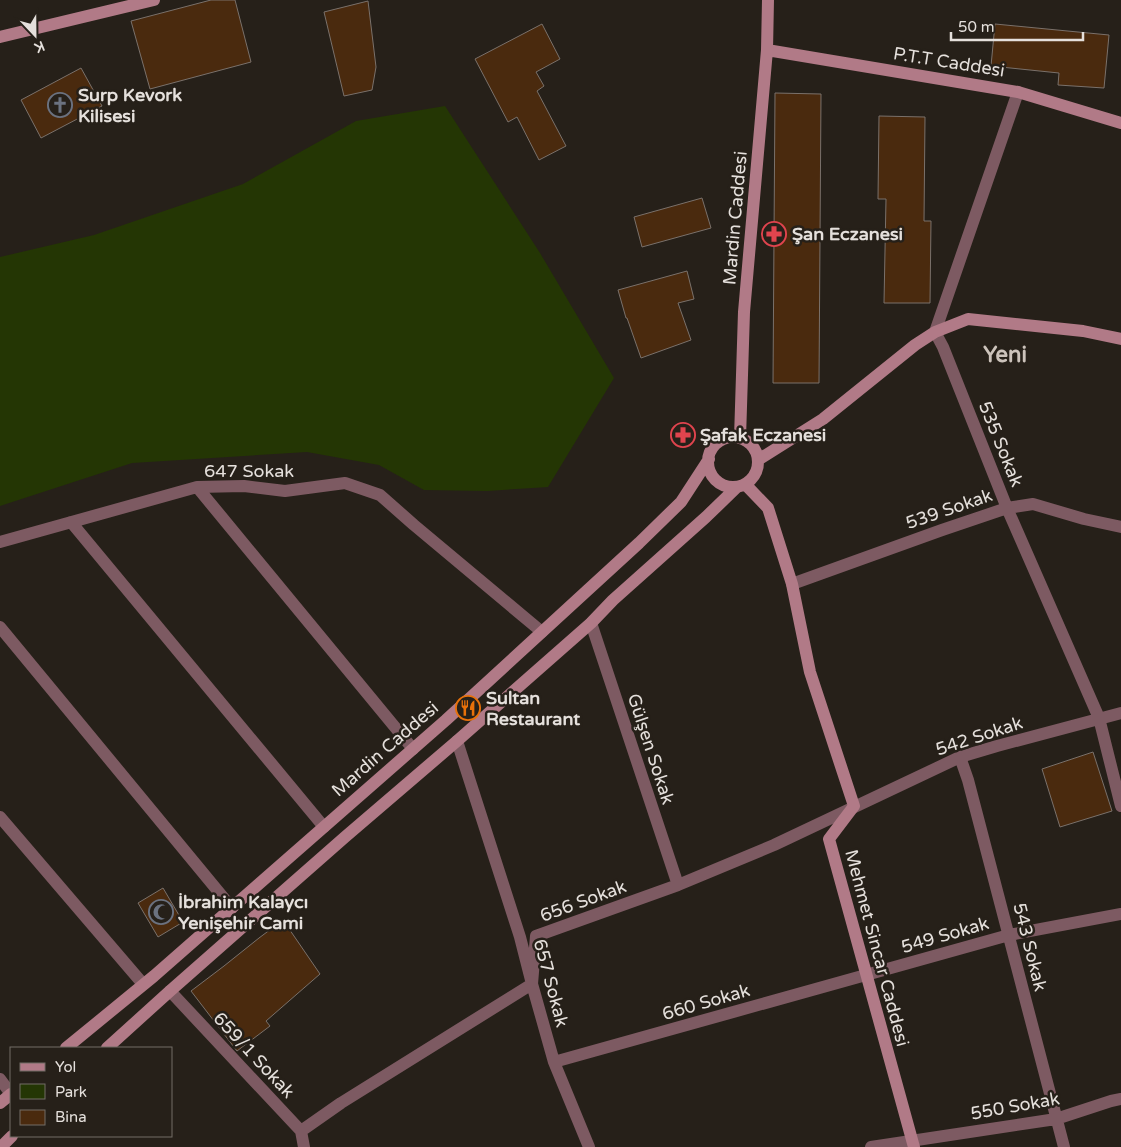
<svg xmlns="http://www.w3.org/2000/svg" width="1121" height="1147" font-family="'Varela Round',sans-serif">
  <rect width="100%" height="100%" fill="#262019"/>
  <!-- green -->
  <path fill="#243604" d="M 445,106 L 540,253 L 614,378 L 548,487 L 487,491 L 424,490 L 379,465 L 307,452 L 132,463 L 0,506 L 0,257 L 94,235 L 243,184 L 356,121 Z"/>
  <!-- building -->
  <path fill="#4a2a0e" stroke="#7a716b" d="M 211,0 L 235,0 L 251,62 L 150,89 L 131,21 Z
    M 368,1 L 376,67 L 372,90 L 344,96 L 324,12 Z
    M 542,24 L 560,59 L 536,72 L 544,86 L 537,91 L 566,146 L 539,160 L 517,117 L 508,122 L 475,59 Z
    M 995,24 L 1109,35 L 1104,88 L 1058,85 L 1059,73 L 991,66 Z
    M 81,68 L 102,106 L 41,138 L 21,100 Z
    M 775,93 L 821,94 L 819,383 L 773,383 Z
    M 879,116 L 925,117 L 924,221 L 931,221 L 930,303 L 884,303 L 886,199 L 878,199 Z
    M 702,198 L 711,228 L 642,247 L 634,217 Z
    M 687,271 L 694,299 L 678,303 L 691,340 L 641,358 L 627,318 L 626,318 L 618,290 Z
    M 1093,752 L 1112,811 L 1060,827 L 1042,769 Z
    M 163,888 L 183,922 L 158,937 L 138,903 Z
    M 283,920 L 320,974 L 266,1021 L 270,1026 L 237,1051 L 191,991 L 224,966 L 259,938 Z"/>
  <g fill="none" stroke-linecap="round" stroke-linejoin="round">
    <!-- street -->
    <path stroke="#7d5a62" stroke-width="12" d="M 1018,92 L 935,332 L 943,347 L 1007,508 L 1099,718 L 1121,806
      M 197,487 L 413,749
      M 71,522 L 324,827
      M 0,542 L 197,487 L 244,486 L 285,491 L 345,483 L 380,495 L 414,525 L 542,632
      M 792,584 L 942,530 L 1007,508 L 1033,504 L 1084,519 L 1121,527
      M 591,623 L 678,885
      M 0,627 L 232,908
      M 457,741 L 520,937 L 532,984 L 554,1062 L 589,1147
      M 960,757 L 968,780 L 1064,1147
      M 0,817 L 143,984
      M 170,991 L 301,1131 L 304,1147
      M 554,1062 L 1009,935 L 1121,914
      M 0,1079 L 11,1094
      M 301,1131 L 341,1103 L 532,984 L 536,936 L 678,885 L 774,845 L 960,757 L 997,746 L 1121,713
      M 871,1147 L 1056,1119 L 1111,1101 L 1121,1099"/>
    <!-- secondary -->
    <path stroke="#b17a87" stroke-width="12" d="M 0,37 L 154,0
      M 767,50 L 1018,92 L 1121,123
      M708 462a25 25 0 1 1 50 0a25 25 0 1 1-50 0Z
      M 740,438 L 744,312 L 767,50 L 768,0
      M 758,460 L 823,419 L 915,345 L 935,332 L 968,319 L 1083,331 L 1121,339
      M 745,484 L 768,508 L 792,584 L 810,672 L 854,806 L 829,839 L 914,1147
      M 66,1048 L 154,976 L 446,720 L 639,543 L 681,502 L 709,459
      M 107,1048 L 170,991 L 345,837 L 457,741 L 591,623 L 613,600 L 706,517 L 737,487
      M 0,1103 L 11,1094
      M 1,1147 L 12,1136"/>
  </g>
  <!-- icons -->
  <defs>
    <symbol id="church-ring" viewBox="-11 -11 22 22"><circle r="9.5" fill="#262019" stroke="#6b7280" stroke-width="1.5"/><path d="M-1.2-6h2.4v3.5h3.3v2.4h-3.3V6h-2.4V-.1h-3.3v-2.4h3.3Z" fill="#6b7280"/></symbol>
    <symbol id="pharmacy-ring" viewBox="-11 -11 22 22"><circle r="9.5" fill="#262019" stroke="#e0444e" stroke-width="1.5"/><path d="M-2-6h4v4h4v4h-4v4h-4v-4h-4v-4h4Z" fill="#e0444e"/></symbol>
    <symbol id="restaurant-ring" viewBox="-11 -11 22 22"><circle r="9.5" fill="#262019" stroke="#e8710a" stroke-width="1.5"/><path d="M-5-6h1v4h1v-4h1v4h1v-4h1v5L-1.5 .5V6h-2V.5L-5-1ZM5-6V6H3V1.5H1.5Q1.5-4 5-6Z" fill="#e8710a"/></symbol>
    <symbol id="mosque-ring" viewBox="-11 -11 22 22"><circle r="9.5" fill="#262019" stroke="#6b7280" stroke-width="1.5"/><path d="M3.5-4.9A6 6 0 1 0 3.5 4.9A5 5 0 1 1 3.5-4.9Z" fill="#6b7280"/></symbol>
  </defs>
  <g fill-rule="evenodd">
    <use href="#church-ring" x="46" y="91" width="28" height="28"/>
    <use href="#pharmacy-ring" x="760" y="220" width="28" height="28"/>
    <use href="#pharmacy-ring" x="669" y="421" width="28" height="28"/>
    <use href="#restaurant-ring" x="454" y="694" width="28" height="28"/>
    <use href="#mosque-ring" x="147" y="898" width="28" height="28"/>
  </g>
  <g text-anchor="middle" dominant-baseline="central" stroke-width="5" stroke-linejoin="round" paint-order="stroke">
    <!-- street labels -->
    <g font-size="18" fill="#e5e0dc" stroke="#262019">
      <text transform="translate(949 62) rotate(9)">P.T.T Caddesi</text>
      <text transform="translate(735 218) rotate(-85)">Mardin Caddesi</text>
      <text transform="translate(1001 444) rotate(68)">535 Sokak</text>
      <text x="249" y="471">647 Sokak</text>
      <text transform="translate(949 509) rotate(-19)">539 Sokak</text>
      <text transform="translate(979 736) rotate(-18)">542 Sokak</text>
      <text transform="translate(385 749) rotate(-41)">Mardin Caddesi</text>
      <text transform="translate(651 749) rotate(72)">Gülşen Sokak</text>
      <text transform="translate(583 901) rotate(-20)">656 Sokak</text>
      <text transform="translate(945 935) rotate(-16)">549 Sokak</text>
      <text transform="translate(1030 947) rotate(76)">543 Sokak</text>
      <text transform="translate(877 948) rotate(75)">Mehmet Sincar Caddesi</text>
      <text transform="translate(551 983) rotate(75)">657 Sokak</text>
      <text transform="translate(706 1002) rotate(-16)">660 Sokak</text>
      <text transform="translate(254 1055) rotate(47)">659/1 Sokak</text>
      <text transform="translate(1015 1106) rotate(-10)">550 Sokak</text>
    </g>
    <!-- poi labels -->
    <g font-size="18" font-weight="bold" fill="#e5e0dc" stroke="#262019" text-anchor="start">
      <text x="78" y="95">Surp Kevork<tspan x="78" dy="21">Kilisesi</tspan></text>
      <text x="792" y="234">Şan Eczanesi</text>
      <text x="700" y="435">Şafak Eczanesi</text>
      <text x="486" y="698">Sultan<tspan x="486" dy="21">Restaurant</tspan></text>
      <text x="178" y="902">İbrahim Kalaycı<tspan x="178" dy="21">Yenişehir Cami</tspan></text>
    </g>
    <!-- district labels -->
    <g font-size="22" font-weight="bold" fill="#ccc3bb" stroke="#262019">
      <text x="1005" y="355">Yeni</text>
    </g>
  </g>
  <!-- legend -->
  <rect x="10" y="1047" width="162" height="90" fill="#262019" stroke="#726d67"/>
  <rect x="20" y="1063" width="25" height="8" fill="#b17a87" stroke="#726d67"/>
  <text x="55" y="1072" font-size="15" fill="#e5e0dc">Yol</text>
  <rect x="20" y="1084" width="25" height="15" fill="#243604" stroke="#726d67"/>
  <text x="55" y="1097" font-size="15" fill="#e5e0dc">Park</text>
  <rect x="20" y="1110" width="25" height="15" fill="#4a2a0e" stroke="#726d67"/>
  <text x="55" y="1122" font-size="15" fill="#e5e0dc">Bina</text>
  <!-- north arrow -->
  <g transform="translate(35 35) rotate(158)" stroke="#262019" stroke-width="4" paint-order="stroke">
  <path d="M0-4L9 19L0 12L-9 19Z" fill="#e5e0dc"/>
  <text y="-8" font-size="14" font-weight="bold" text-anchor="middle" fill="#e5e0dc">K</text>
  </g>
  <!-- scale -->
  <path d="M951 32v8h132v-8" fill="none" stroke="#e5e0dc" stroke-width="2.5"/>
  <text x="958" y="32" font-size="15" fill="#e5e0dc" stroke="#262019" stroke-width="4" paint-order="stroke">50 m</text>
</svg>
